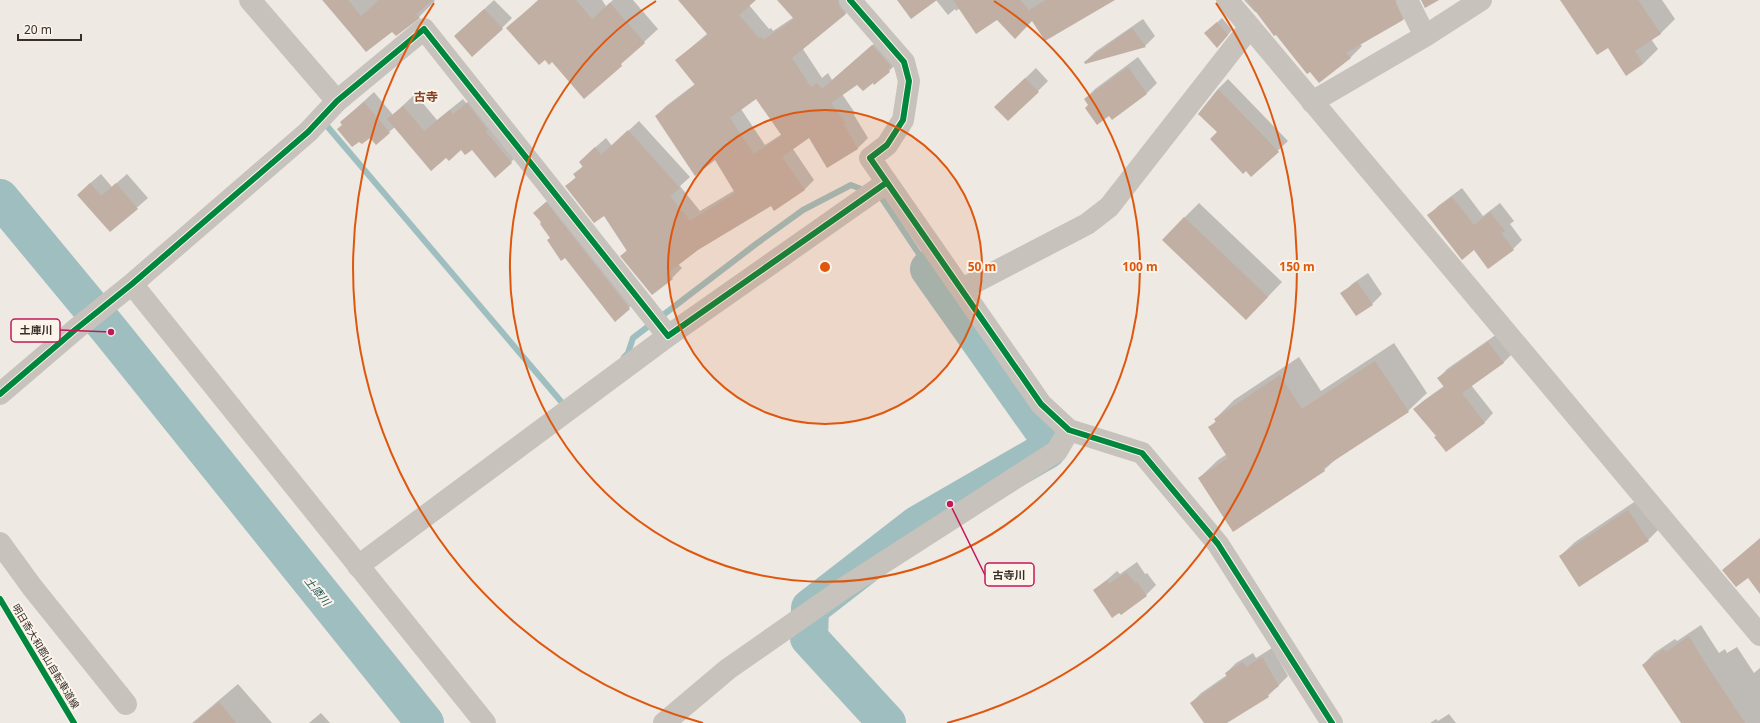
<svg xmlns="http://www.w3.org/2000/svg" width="1760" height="723" font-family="'Noto Sans','Noto Sans JP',sans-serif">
  <rect width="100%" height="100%" fill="#eee9e3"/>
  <!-- shadow -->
  <path fill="#0003" fill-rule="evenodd" d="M 322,0 L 434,0 L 435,1 L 419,17 L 392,30 L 366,51 Z
    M 494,0 L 512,18 L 502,28 L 466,26 Z
    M 538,0 L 602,0 L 606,6 L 613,0 L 633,0 L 658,29 L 644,42 L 553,61 L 508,28 Z
    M 679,0 L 755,0 L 749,5 L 769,29 L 771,28 L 773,31 L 794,17 L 787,0 L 853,0 L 855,3 L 845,14 L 803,49 L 822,78 L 828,73 L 832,80 L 883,36 L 899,61 L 889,71 L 873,81 L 857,83 L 842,94 L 855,113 L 854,115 L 868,138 L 858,148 L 828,167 L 809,137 L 793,149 L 814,180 L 804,190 L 771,205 L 697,249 L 678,264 L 682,268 L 672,278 L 621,256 L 627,250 L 604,215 L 566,186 L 576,177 L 574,174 L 583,166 L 580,162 L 590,152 L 606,138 L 612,146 L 639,121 L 690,177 L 680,186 L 700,211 L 735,190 L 716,159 L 656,116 L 666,106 L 695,84 L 676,60 L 708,33 ZM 757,98 L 782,134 L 765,145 L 741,109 Z
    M 936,0 L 1111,0 L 1033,20 L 997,19 L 960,8 L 956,11 L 955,9 L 948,15 Z
    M 1244,0 L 1411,0 L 1414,8 L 1403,20 L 1360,44 L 1362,46 L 1350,58 L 1257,11 L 1255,12 Z
    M 1561,0 L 1662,0 L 1675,19 L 1660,34 L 1651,39 L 1658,49 L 1643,64 Z
    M 1222,18 L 1232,30 L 1222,42 L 1210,29 Z
    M 1143,19 L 1155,36 L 1145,46 L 1085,62 L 1095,52 Z
    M 1138,57 L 1157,83 L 1147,93 L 1112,118 L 1110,115 L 1089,105 L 1085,99 L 1095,89 Z
    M 1036,68 L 1048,81 L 1038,91 L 1006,97 Z
    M 1228,79 L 1288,141 L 1251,176 L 1219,132 L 1218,89 Z
    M 374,92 L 393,115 L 415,94 L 437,120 L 463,99 L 466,103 L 480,92 L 523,150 L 511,162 L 472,148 L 461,149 L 395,127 L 389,132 L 370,137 L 343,125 L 341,122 Z
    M 101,174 L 112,187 L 127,174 L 148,198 L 110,231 L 88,185 Z
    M 1462,188 L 1483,216 L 1500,203 L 1514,221 L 1510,224 L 1522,240 L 1513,249 L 1488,267 L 1474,249 L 1429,215 L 1438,206 Z
    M 556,193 L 639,299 L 615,320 L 534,213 Z
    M 1199,203 L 1282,282 L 1261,304 L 1184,218 Z
    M 1368,273 L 1382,294 L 1372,304 L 1342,294 L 1352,284 Z
    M 1497,334 L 1512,354 L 1503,363 L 1471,385 L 1493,413 L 1485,422 L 1446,450 L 1437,436 L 1414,409 L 1423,401 L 1444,386 L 1439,378 L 1447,369 Z
    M 1394,343 L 1427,393 L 1408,411 L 1336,459 L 1324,470 L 1233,530 L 1199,478 L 1218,460 L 1227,454 L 1210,427 L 1216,421 L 1215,419 L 1234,400 L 1299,357 L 1321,391 Z
    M 1643,496 L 1663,525 L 1648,540 L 1560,556 L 1575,542 Z
    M 1760,538 L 1760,577 L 1748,577 L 1723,570 Z
    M 1137,562 L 1145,574 L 1147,573 L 1156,585 L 1146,595 L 1094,591 L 1117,571 L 1120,574 Z
    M 1701,625 L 1719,653 L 1725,649 L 1727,653 L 1737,647 L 1754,673 L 1760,668 L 1760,723 L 1684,723 L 1643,665 L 1654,653 L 1675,639 L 1677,641 Z
    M 1272,648 L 1288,676 L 1268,696 L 1225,723 L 1210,723 L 1191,703 L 1201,693 L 1227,675 L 1226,673 L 1236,663 L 1253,653 L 1256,658 Z
    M 238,684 L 272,723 L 192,723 Z
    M 321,713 L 330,723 L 309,723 Z
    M 1449,714 L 1456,723 L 1430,723 L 1436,719 L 1438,721 Z"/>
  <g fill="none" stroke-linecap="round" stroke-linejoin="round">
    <!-- stream -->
    <path stroke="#9fbebf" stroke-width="6" d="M 327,126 L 564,405 L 566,404
      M 877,195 L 881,197 L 929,269
      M 624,357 L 628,353 L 633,338 L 756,244 L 803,210 L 851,185 L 866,191"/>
    <!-- river -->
    <path stroke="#9fbebf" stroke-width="38" d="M 0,198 L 111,332 L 425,723
      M 887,723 L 809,638 L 810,608 L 917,525 L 1047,450 L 1050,440 L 929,269"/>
  </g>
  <!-- building -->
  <path fill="#c1afa4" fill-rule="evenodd" d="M 323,0 L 348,0 L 361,16 L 379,0 L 433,0 L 416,14 L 420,18 L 396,36 L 392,32 L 366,52 Z
    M 539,0 L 576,0 L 592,19 L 610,3 L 645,43 L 621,64 L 622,66 L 584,99 L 552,62 L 549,65 L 545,60 L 539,65 L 506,28 Z
    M 678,0 L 756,0 L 739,15 L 759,38 L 761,37 L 763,40 L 794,19 L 777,0 L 838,0 L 840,8 L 846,14 L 792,58 L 811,87 L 817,83 L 822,89 L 872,45 L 891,66 L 888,69 L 890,72 L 874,85 L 873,83 L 863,91 L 857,85 L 831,103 L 846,124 L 844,125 L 858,149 L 827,168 L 809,138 L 782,157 L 805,190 L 774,211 L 771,206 L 698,250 L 668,273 L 673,279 L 652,295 L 620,256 L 627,251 L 604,216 L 594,223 L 565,186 L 576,178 L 573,174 L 583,167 L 579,162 L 595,147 L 601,155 L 628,130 L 680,188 L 670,196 L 690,221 L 735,193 L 715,160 L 695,176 L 655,116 L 695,85 L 675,60 L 708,35 ZM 756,99 L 782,136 L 754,154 L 730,118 Z
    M 897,0 L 937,0 L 911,19 Z
    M 953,0 L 1020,0 L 1029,10 L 1046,0 L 1115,0 L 1045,41 L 1032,21 L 1015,39 L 997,20 L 976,34 Z
    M 1247,0 L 1395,0 L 1403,20 L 1346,53 L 1351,58 L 1319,83 L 1310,72 L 1307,74 L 1276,35 L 1274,36 Z
    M 1421,0 L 1439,0 L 1425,8 Z
    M 1560,0 L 1638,0 L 1661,34 L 1635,51 L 1643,64 L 1626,76 L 1608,48 L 1597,55 Z
    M 484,9 L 503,29 L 472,57 L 454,36 Z
    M 1217,22 L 1228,35 L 1217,48 L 1204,33 Z
    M 1132,28 L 1146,47 L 1085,64 L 1084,62 Z
    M 1128,67 L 1147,94 L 1112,120 L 1109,116 L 1097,125 L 1085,108 L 1088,105 L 1084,99 Z
    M 1025,78 L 1039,92 L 1008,121 L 994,107 Z
    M 1218,89 L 1279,152 L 1251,177 L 1246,171 L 1243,174 L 1210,139 L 1217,132 L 1198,114 Z
    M 364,102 L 390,133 L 376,145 L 370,138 L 362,144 L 359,142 L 352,147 L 337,129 L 342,125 L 340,122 Z
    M 467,103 L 488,130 L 486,132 L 512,163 L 495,178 L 472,150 L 465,155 L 461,150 L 449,161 L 446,158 L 431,171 L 387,119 L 403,106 L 424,131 L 450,110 L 453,114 Z
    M 90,183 L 101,196 L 116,183 L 138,209 L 110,232 L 77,195 Z
    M 1452,197 L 1474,225 L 1490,212 L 1505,231 L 1501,233 L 1514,250 L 1488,269 L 1474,250 L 1462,260 L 1427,215 Z
    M 546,202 L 630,309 L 615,322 L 565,258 L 561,261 L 547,240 L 550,238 L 540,224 L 541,222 L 533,213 Z
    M 1184,217 L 1268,297 L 1246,320 L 1162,240 Z
    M 1357,282 L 1373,305 L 1356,316 L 1340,293 Z
    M 1488,342 L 1504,363 L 1462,393 L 1485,423 L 1446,452 L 1434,437 L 1436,436 L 1413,409 L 1444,387 L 1437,378 Z
    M 1375,361 L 1409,412 L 1323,468 L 1325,471 L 1233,532 L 1198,478 L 1228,458 L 1208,427 L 1216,422 L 1214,419 L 1280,375 L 1302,409 Z
    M 1628,510 L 1649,541 L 1579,587 L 1559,556 Z
    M 1760,539 L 1760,594 L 1748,578 L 1736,587 L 1722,570 Z
    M 1126,572 L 1135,583 L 1137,582 L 1147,596 L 1121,615 L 1119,613 L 1112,618 L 1093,590 L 1107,580 L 1109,584 Z
    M 1689,636 L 1700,655 L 1745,723 L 1681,723 L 1642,665 L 1664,649 L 1666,652 Z
    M 1262,657 L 1279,686 L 1267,694 L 1269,697 L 1227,723 L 1204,723 L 1190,703 L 1227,677 L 1225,673 L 1243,662 L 1246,667 Z
    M 219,702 L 236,723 L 194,723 Z"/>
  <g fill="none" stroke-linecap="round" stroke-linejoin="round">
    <!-- minor -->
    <path stroke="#c7c2bc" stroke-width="22" d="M 250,0 L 337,101
      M 850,0 L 904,62 L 909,81 L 903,120 L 887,145 L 870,158 L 1041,404 L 1069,430 L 1142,453 L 1218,544 L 1332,723
      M 1407,0 L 1425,36
      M 1312,102 L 1425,36 L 1481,0
      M 132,284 L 485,723
      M 962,289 L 1087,224 L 1109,207 L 1250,27 L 1227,0
      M 0,394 L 76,329 L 132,284 L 308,132 L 337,101 L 424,29 L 668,336 L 886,183
      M 0,543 L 32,587 L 126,704
      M 358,566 L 668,336
      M 664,723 L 728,669 L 847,586 L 1057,451 L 1069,430"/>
    <!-- tertiary -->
    <path stroke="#c7c2bc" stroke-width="22" d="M 1250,27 L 1760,635"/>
    <defs>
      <path id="cycleway" d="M 850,0 L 904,62 L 909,81 L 903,120 L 887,145 L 870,158 L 1041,404 L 1069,430 L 1142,453 L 1218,544 L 1332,723
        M 0,394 L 76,329 L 132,284 L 308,132 L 337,101 L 424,29 L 668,336 L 886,183
        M 0,599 L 74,723"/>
    </defs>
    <!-- cycleway casing -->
    <use href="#cycleway" stroke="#faf4eb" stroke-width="8"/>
    <!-- cycleway -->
    <use href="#cycleway" stroke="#00873e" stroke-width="6"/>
  </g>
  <!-- distance rings -->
  <circle cx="825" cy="267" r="157" fill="#df570d" fill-opacity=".12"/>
  <g fill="none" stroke="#df570d" stroke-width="2">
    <circle cx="825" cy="267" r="157"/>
    <path d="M994 1A315 315 0 1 1 656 1"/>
    <path d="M703 723A472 472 0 0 1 434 3M1216 3A472 472 0 0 1 947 723"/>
  </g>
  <g text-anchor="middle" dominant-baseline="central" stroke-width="4" stroke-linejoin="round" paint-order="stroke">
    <!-- street labels -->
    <g font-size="10" fill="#382f29" stroke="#faf4eb">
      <text transform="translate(46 656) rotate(59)">明日香大和郡山自転車道線</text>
    </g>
    <!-- water labels -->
    <g font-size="11" font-style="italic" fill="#1f535a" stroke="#faf4eb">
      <text transform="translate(318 591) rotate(51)">土庫川</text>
    </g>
    <!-- quarter labels -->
    <g font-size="12" font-weight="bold" fill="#874022" stroke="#faf4eb">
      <text x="426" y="96">古寺</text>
    </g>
  </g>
  <circle cx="825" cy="267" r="6" fill="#df570d" stroke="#faf4eb" stroke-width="2"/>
  <g font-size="12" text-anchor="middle" font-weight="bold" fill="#df570d" stroke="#faf4eb" stroke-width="4" stroke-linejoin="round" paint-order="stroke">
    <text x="982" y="271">50 m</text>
    <text x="1140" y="271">100 m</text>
    <text x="1297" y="271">150 m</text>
  </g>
  <!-- callouts -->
  <path fill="none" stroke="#c2185b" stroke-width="1.5" d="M111 332L60 330M950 504L985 575"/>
  <g fill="#c2185b" stroke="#faf4eb" stroke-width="1.5">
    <circle cx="111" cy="332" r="4"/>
    <circle cx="950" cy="504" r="4"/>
  </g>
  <g fill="#faf4eb" stroke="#c2185b" stroke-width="1.5">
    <rect x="11" y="319" width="49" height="23" rx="4"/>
    <rect x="985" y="563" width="49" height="23" rx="4"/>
  </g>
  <g font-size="11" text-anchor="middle" font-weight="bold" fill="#382f29">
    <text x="36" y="334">土庫川</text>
    <text x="1009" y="579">古寺川</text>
  </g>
  <!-- scale -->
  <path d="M18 34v6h63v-6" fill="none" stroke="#382f29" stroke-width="2"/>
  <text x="24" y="34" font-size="12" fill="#382f29" stroke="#faf4eb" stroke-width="3" paint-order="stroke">20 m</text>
</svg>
